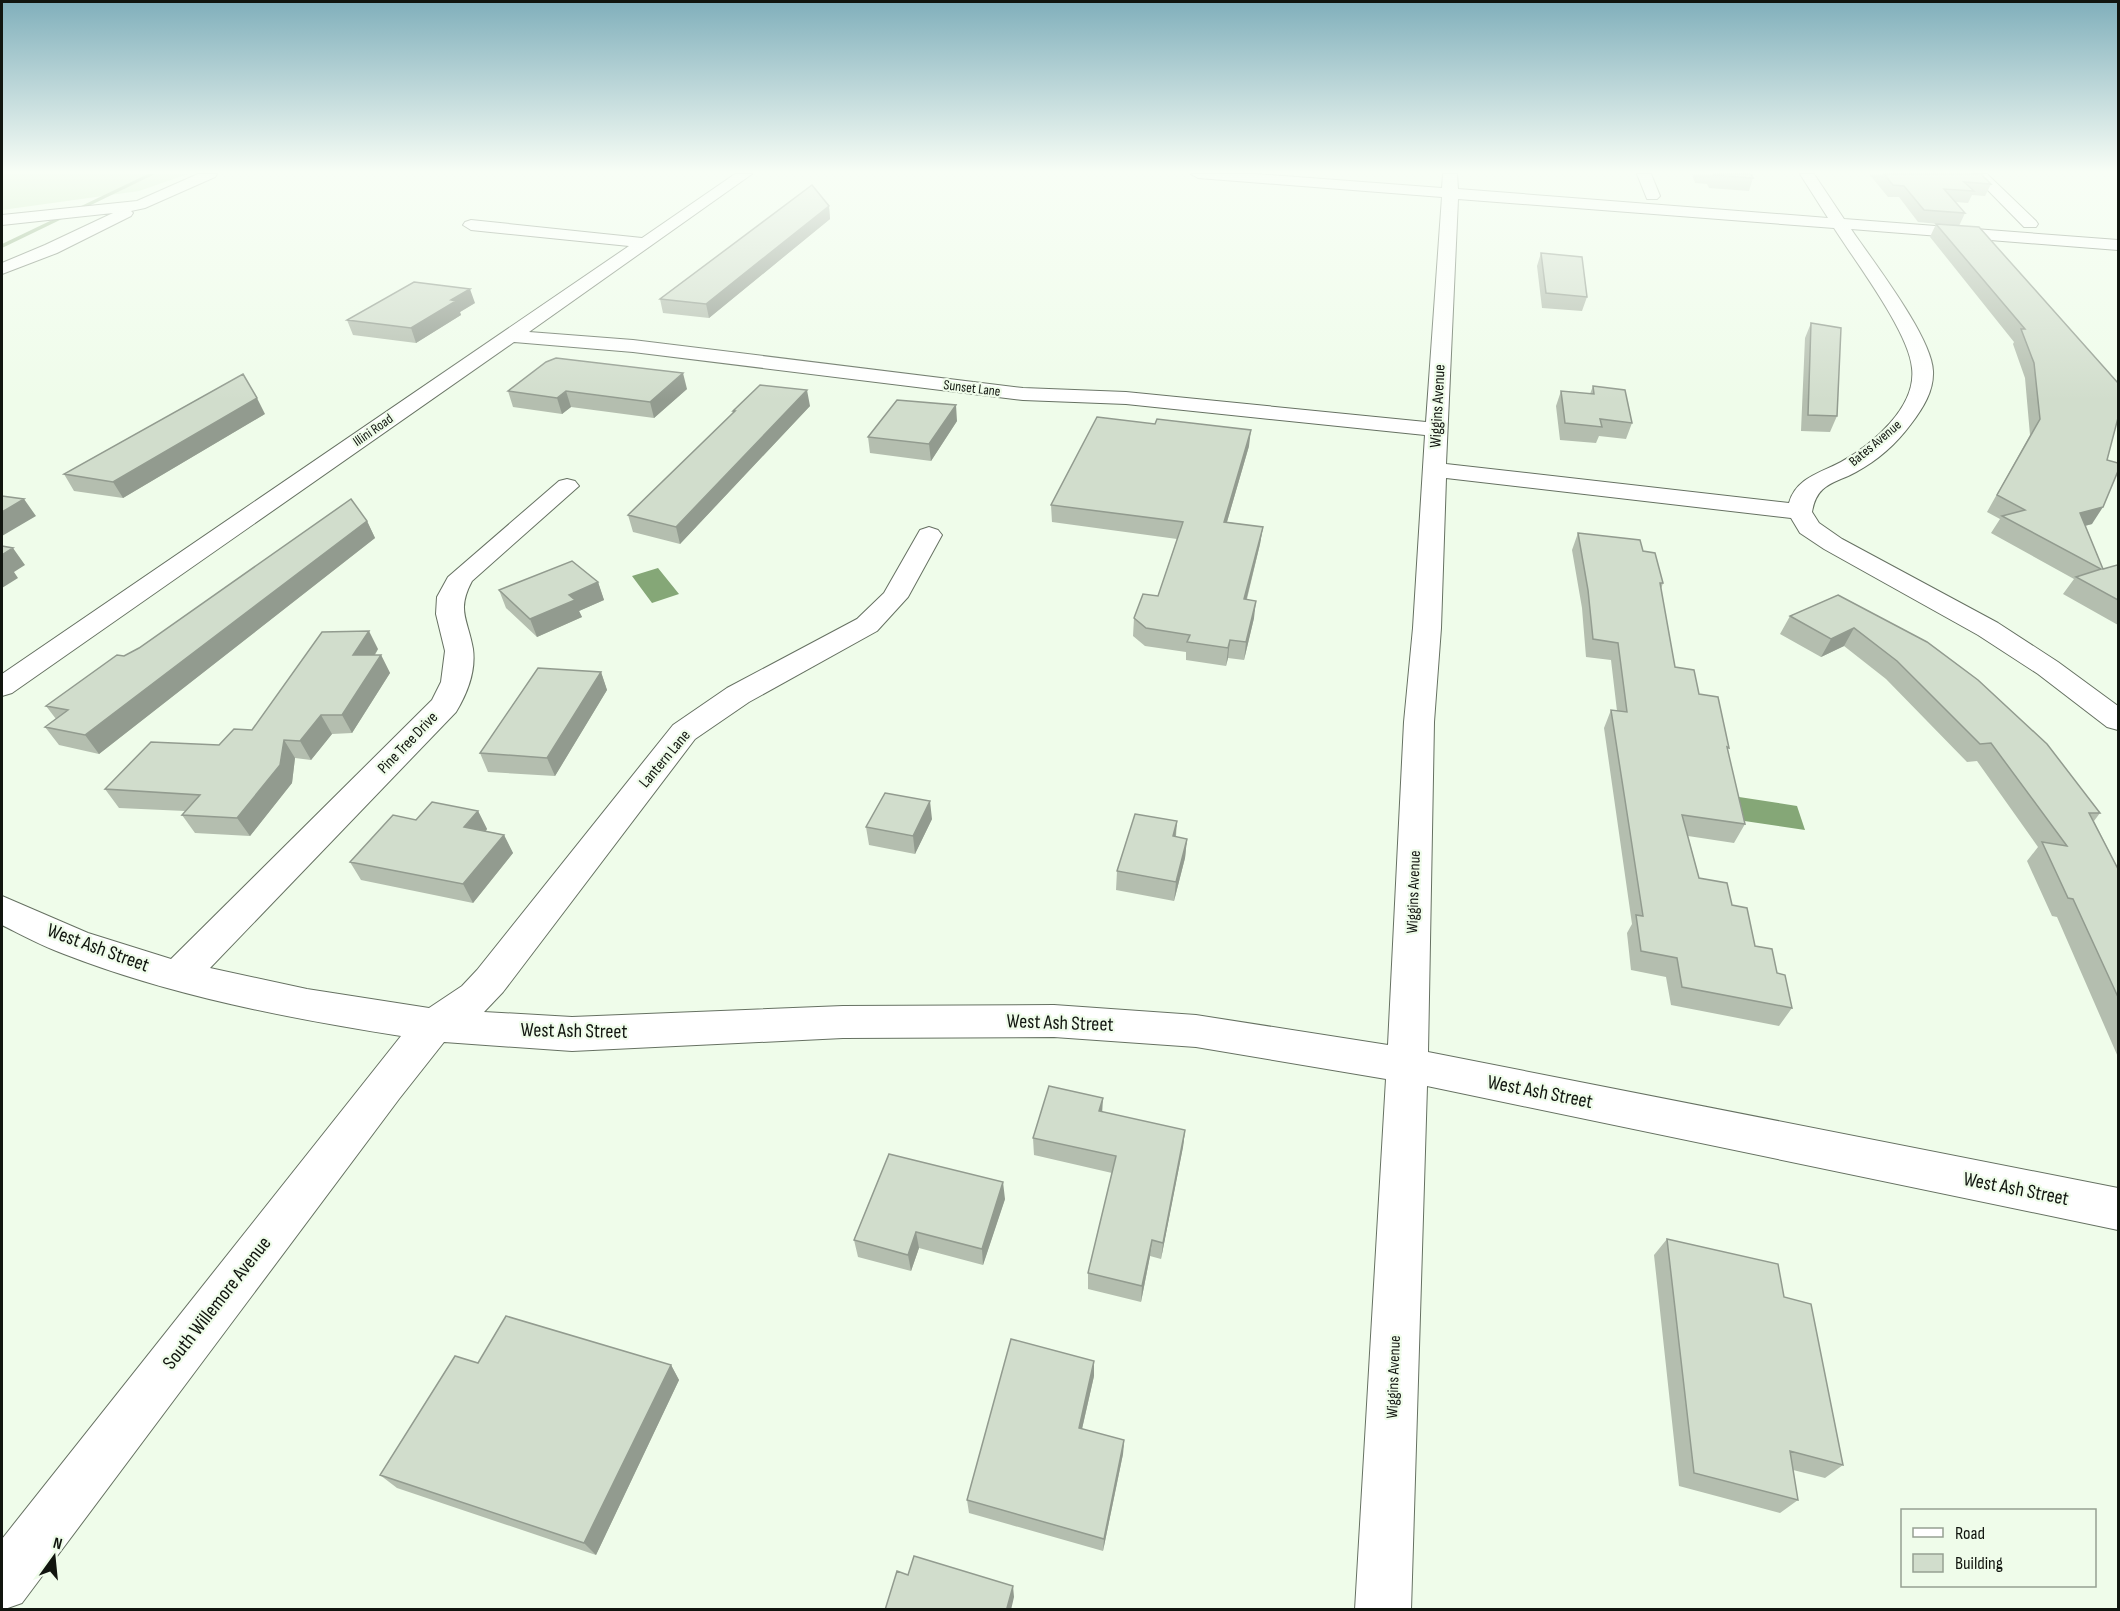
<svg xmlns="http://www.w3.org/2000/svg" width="2120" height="1611" font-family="'Sofia Sans Condensed',sans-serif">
  <rect width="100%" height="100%" fill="#effcea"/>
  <!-- green -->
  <path fill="#c7e8ba" d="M 2,174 L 188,174 L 139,191 L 2,210 Z"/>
  <!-- water -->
  <path fill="#85a777" d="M 658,568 L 679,594 L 652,603 L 632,576 Z
    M 1726,795 L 1797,806 L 1805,830 L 1731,819 Z"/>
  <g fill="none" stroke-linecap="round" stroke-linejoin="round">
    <!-- stream -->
    <path fill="#85a777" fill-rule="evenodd" d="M 148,174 L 155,174 L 2,248 L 2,244 Z"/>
    <defs>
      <path id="minor" d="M 198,174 L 217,174 L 215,177 L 145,208 L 131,211 L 133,213 L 131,216 L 57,253 L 2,274 L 2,263 L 45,245 L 113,213 L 2,225 L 2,215 L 137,201 Z
        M 735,174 L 752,174 L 529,332 L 633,340 L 1023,388 L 1126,392 L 1426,422 L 1442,197 L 1198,178 L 1191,174 L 1255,174 L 1442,188 L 1443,174 L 1457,174 L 1458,189 L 1828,218 L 1800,174 L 1814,174 L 1844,219 L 2118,240 L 2118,250 L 1851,229 C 1872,260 1932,337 1933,371 C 1934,391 1923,408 1911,424 C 1897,443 1877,461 1856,472 C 1834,484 1817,483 1812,512 L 1819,523 L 1842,539 L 1998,623 L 2058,662 L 2118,706 L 2118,730 L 2107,727 L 2038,674 L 1978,635 L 1824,549 L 1800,533 L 1791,518 L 1446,478 L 1441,628 L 1434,722 L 1428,1052 L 2118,1188 L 2118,1230 L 1427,1086 L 1411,1610 L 1355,1610 L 1386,1079 L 1196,1047 L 1054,1037 L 843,1038 L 572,1051 L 444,1042 L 399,1099 L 22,1603 L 2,1610 L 2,1539 L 401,1036 C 287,1018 172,996 64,954 C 42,946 22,935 2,925 L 2,896 L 88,933 L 171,959 L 432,700 L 441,682 L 445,651 L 436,614 L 437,597 L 448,577 L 559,481 L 567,479 L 575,481 L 579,486 L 472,581 C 456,611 468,619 473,649 C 476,671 467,694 456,712 L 210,968 L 307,989 L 429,1008 L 462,986 L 477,970 L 673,725 L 727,688 L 857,619 L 884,593 L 920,530 L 929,527 L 938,530 L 942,535 L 908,597 L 877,631 L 749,702 L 695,739 L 503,992 L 484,1012 L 572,1017 L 843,1006 L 1054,1005 L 1196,1015 L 1388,1045 L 1404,722 L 1413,628 L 1425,435 L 1126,404 L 1023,400 L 633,352 L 514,342 L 12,693 L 2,696 L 2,674 L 629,246 L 471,230 L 463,225 L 465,222 L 471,220 L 642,238 ZM 1458,199 L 1834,228 C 1855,261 1909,332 1912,368 C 1917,407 1872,445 1841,462 C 1820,473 1796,478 1789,503 L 1446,464 Z
        M 1637,174 L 1651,174 L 1660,196 L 1657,199 L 1647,199 Z
        M 1972,174 L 1987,174 L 2036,221 L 2038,224 L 2036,227 L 2024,227 Z"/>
    </defs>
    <!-- minor casing -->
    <use href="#minor" stroke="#667162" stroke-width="2"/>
    <!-- minor -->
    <use href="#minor" fill="#fff" fill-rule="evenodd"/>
  </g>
  <!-- wall -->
  <path fill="#b4beaf" d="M 1692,174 L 1751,174 L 1753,178 L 1749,191 L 1709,188 L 1707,184 L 1695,183 Z
    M 1869,174 L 1981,174 L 1991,184 L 1985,196 L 1972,195 L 1968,203 L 1956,202 L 1965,213 L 1959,226 L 1918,222 L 1899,197 L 1888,197 Z
    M 829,206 L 830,219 L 709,318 L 663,313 L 660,299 Z
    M 1936,224 L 1979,227 L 2107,460 L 2092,524 L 2085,526 L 2103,569 L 2118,566 L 2118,625 L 2063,594 L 2074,579 L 1991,533 L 2000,519 L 1987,512 L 2030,435 L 2025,378 L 2013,344 L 2014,342 L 1930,237 Z
    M 1541,253 L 1587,297 L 1582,311 L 1542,308 L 1537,266 Z
    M 475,303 L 460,312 L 461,315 L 416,343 L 353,335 L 347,320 Z
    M 1811,323 L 1837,416 L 1830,432 L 1801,431 L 1805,338 Z
    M 1593,386 L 1632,423 L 1626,439 L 1599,436 L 1596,443 L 1560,440 L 1556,406 L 1561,391 L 1590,394 Z
    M 687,389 L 654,418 L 571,407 L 562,414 L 513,407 L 508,391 Z
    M 810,406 L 680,544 L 633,532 L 628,515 L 734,412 L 733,411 Z
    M 265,414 L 123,498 L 74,491 L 64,474 Z
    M 957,421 L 931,461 L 870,453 L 868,437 Z
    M 1249,446 L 1227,522 L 1263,527 L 1260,544 L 1247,599 L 1254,618 L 1244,660 L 1228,658 L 1226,666 L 1186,660 L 1186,652 L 1145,646 L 1133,636 L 1134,618 L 1158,596 L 1177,539 L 1052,522 L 1051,505 Z
    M 367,521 L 375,538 L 99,754 L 59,745 L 45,727 L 56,719 L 46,706 L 124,656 Z
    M 1578,533 L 1643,551 L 1663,583 L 1661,589 L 1675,667 L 1699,694 L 1729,748 L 1727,750 L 1745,824 L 1734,843 L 1688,836 L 1699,878 L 1732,905 L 1755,946 L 1777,973 L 1792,1008 L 1779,1026 L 1671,1005 L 1666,977 L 1631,970 L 1627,933 L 1632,924 L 1604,728 L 1611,710 L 1617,711 L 1611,660 L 1586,657 L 1582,608 L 1572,550 Z
    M 598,582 L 604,600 L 579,611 L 582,617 L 537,637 L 506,608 L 499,590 Z
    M 1838,595 L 2100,813 L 2094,821 L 2118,869 L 2118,1057 L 2057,917 L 2052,916 L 2027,861 L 2038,847 L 1977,761 L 1967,762 L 1886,679 L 1844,646 L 1821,657 L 1780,634 L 1790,616 Z
    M 378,649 L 375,655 L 381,655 L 390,673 L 352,733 L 332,734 L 311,760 L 295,758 L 292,783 L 250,836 L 195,833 L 182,815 L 185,811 L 119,808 L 105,789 L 219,745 L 252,730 Z
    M 601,672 L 607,690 L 555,776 L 488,772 L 480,753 Z
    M 478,811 L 487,829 L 486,831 L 504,835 L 513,853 L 473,903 L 361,880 L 350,862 L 416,820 Z
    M 932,819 L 915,854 L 869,845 L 866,827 Z
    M 1177,821 L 1176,837 L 1187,839 L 1185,858 L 1174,901 L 1116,890 L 1117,871 Z
    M 1102,1112 L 1185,1130 L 1183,1147 L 1161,1259 L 1150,1256 L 1141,1302 L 1088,1289 L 1088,1273 L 1112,1173 L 1034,1155 L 1033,1138 Z
    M 1005,1199 L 983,1265 L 919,1248 L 911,1271 L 858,1257 L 854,1240 Z
    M 1667,1239 L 1784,1297 L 1843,1465 L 1825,1478 L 1793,1470 L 1798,1500 L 1780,1513 L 1679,1486 L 1654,1255 Z
    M 478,1363 L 671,1365 L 679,1380 L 596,1555 L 397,1488 L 380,1475 Z
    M 1094,1376 L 1082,1429 L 1124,1440 L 1123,1454 L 1103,1551 L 969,1513 L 967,1500 Z"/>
  <!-- shaded-wall -->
  <path fill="#929b8f" d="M 829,206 L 830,219 L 709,318 L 706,304 Z
    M 470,289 L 475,303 L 460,312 L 461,315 L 416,343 L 411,328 L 451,300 Z
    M 683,373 L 687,389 L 654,418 L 650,402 Z
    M 807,390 L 810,406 L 680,544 L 676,527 Z
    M 566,391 L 571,407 L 562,414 L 557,398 Z
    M 257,398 L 265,414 L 123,498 L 113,482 Z
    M 956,405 L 957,421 L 931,461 L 929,444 Z
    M 1251,430 L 1249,446 L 1222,539 L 1224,522 Z
    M 24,499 L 36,516 L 2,536 L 2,512 Z
    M 2103,507 L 2092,524 L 2068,530 L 2080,513 Z
    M 367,521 L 375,538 L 99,754 L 85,735 Z
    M 1263,527 L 1260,544 L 1242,617 L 1244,599 Z
    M 13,548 L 25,565 L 14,572 L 18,578 L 2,588 L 2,555 Z
    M 598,582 L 604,600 L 579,611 L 582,617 L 537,637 L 530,619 L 569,595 Z
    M 1256,601 L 1254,618 L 1244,660 L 1246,642 Z
    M 1854,628 L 1844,646 L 1821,657 L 1831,639 Z
    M 369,631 L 378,649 L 363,673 L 353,655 Z
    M 1230,640 L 1228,658 L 1226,666 L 1228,648 Z
    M 381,655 L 390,673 L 352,733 L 342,715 Z
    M 601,672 L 607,690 L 555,776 L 547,758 Z
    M 321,715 L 332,734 L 311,760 L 300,741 Z
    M 284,740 L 295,758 L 292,783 L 250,836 L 237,818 Z
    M 930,801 L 932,819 L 915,854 L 913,836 Z
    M 478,811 L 487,829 L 474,846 L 464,827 Z
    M 1177,821 L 1175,840 L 1173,836 Z
    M 504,835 L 513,853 L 473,903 L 463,884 Z
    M 1187,839 L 1185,858 L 1174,901 L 1176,882 Z
    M 1103,1098 L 1102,1115 L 1099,1111 Z
    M 1185,1130 L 1183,1147 L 1161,1259 L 1163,1243 Z
    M 1003,1182 L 1005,1199 L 983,1265 L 982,1249 Z
    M 916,1232 L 919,1248 L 911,1271 L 908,1255 Z
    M 1152,1240 L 1150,1256 L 1141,1302 L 1142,1286 Z
    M 1094,1361 L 1094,1376 L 1079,1442 L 1079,1428 Z
    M 671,1365 L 679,1380 L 596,1555 L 584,1543 Z
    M 1124,1440 L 1123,1454 L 1103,1551 L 1104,1539 Z
    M 1013,1586 L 1014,1597 L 1011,1610 L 1007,1608 Z"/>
  <!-- building -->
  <path fill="#d1ddcc" stroke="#929b8f" stroke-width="1.5" d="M 1713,174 L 1751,174 L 1753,178 L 1713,175 Z
    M 1884,174 L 1981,174 L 1991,184 L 1964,182 L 1974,191 L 1944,189 L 1965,213 L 1924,210 L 1904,186 L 1893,185 Z
    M 812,185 L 829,206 L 706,304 L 660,299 Z
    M 1936,224 L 1979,227 L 2118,383 L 2118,418 L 2107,460 L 2118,463 L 2118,471 L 2103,507 L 2080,513 L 2103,569 L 2117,565 L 2118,566 L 2118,600 L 2076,577 L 2101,569 L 2002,516 L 2025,510 L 1997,495 L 2040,419 L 2034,363 L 2021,329 L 2025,329 Z
    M 1541,253 L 1582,257 L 1587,297 L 1546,293 Z
    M 414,282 L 470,289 L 451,300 L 456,301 L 411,328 L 347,320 Z
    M 1811,323 L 1841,328 L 1837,416 L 1808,415 Z
    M 556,358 L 683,373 L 650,402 L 566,391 L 557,398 L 508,391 L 546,362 Z
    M 243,374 L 257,398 L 113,482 L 64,474 Z
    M 760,385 L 807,390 L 676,527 L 628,515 L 735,411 L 733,411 Z
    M 1593,386 L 1625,390 L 1632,423 L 1600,419 L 1602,427 L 1565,423 L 1561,391 L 1594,394 Z
    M 897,400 L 956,405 L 929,444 L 868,437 Z
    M 1097,417 L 1155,424 L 1157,419 L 1251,430 L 1224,522 L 1263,527 L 1244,599 L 1256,601 L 1246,642 L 1230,640 L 1228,648 L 1187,642 L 1190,635 L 1146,628 L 1134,618 L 1143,594 L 1158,596 L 1183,522 L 1051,505 Z
    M 2,496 L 24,499 L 2,512 Z
    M 351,499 L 367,521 L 85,735 L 45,727 L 68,710 L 46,706 L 117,655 L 124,656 L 139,648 Z
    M 1578,533 L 1640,540 L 1643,551 L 1655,553 L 1663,583 L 1660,583 L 1675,667 L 1694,670 L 1699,694 L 1718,697 L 1729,748 L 1727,747 L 1745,824 L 1682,815 L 1699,878 L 1727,883 L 1732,905 L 1747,908 L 1755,946 L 1772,949 L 1777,973 L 1785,975 L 1792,1008 L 1682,987 L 1677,958 L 1641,951 L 1636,915 L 1643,916 L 1611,710 L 1627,712 L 1618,643 L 1593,639 L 1588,590 Z
    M 2,546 L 13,548 L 2,555 Z
    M 572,561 L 598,582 L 569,595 L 575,600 L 530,619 L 499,590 Z
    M 1838,595 L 1927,642 L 1978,680 L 2047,744 L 2100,813 L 2089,813 L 2118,869 L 2118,997 L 2073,899 L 2068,898 L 2042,842 L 2067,846 L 1991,743 L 1980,744 L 1897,661 L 1854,628 L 1831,639 L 1790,616 Z
    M 369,631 L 353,655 L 381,655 L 342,715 L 321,715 L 300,741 L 284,740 L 280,765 L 237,818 L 182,815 L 200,795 L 105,789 L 151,742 L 219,745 L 234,729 L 252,730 L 322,632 Z
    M 538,668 L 601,672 L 547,758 L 480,753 Z
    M 885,793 L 930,801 L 913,836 L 866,827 Z
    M 432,802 L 478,811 L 464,827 L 504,835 L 463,884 L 350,862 L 393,815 L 416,820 Z
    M 1135,814 L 1177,821 L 1173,836 L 1187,839 L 1176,882 L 1117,871 Z
    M 1049,1086 L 1103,1098 L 1099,1111 L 1185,1130 L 1163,1243 L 1152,1240 L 1142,1286 L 1088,1273 L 1116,1156 L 1033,1138 Z
    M 889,1154 L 1003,1182 L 982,1249 L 916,1232 L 908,1255 L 854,1240 Z
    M 1667,1239 L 1778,1264 L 1784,1297 L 1811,1304 L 1843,1465 L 1790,1451 L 1798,1500 L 1694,1473 Z
    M 506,1316 L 671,1365 L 584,1543 L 380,1475 L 455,1356 L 478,1363 Z
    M 1011,1339 L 1094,1361 L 1079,1428 L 1124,1440 L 1104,1539 L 967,1500 Z
    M 914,1556 L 1013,1586 L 1007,1608 L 1013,1610 L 885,1610 L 897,1571 L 908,1575 Z"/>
  <!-- sky -->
  <linearGradient id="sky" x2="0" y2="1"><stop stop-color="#80afbb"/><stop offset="0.43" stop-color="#f8fef6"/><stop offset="1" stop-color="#f8fef6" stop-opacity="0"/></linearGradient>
  <rect width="2120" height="400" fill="url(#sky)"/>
  <g text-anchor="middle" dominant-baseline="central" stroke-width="4.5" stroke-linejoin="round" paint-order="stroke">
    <!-- far-street labels -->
    <g font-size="14" fill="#11150f" stroke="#effcea">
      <text transform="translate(972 388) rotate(7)">Sunset Lane</text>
      <text transform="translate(373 430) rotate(-35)">Illini Road</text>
      <text transform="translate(1875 443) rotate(-40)">Bates Avenue</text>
    </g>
    <!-- street labels -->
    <g font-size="16" fill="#11150f" stroke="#effcea">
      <text transform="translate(1438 406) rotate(-87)">Wiggins Avenue</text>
      <text transform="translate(408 743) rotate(-46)">Pine Tree Drive</text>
      <text transform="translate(665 759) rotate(-50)">Lantern Lane</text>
      <text transform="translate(1414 892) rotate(-88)">Wiggins Avenue</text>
      <text transform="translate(1394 1377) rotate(-88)">Wiggins Avenue</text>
    </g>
    <!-- near-street labels -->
    <g font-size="20" fill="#11150f" stroke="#effcea">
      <text transform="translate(98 948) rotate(20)">West Ash Street</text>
      <text transform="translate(1060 1023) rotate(2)">West Ash Street</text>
      <text transform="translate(574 1031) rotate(1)">West Ash Street</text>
      <text transform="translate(1540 1092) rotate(11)">West Ash Street</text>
      <text transform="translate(2016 1189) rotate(11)">West Ash Street</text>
      <text transform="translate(217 1303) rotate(-52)">South Willemore Avenue</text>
    </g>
  </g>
  <!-- border -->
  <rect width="2120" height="1611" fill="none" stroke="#11150f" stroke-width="6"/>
  <!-- legend -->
  <rect x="1901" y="1509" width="195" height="78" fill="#effcea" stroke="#96a092" stroke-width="1.5"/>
  <rect x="1913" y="1528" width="30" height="9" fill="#ffffff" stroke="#96a092" stroke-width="1.5"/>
  <text x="1955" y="1539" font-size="18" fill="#11150f">Road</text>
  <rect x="1913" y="1554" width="30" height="18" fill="#d1ddcc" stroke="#96a092" stroke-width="1.5"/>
  <text x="1955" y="1569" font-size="18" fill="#11150f">Building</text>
  <!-- north arrow -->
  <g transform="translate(54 1557) rotate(15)" stroke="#effcea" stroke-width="4.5" paint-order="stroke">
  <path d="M0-4.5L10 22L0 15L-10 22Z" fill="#11150f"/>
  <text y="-9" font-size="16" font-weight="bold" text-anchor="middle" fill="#11150f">N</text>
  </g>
</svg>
